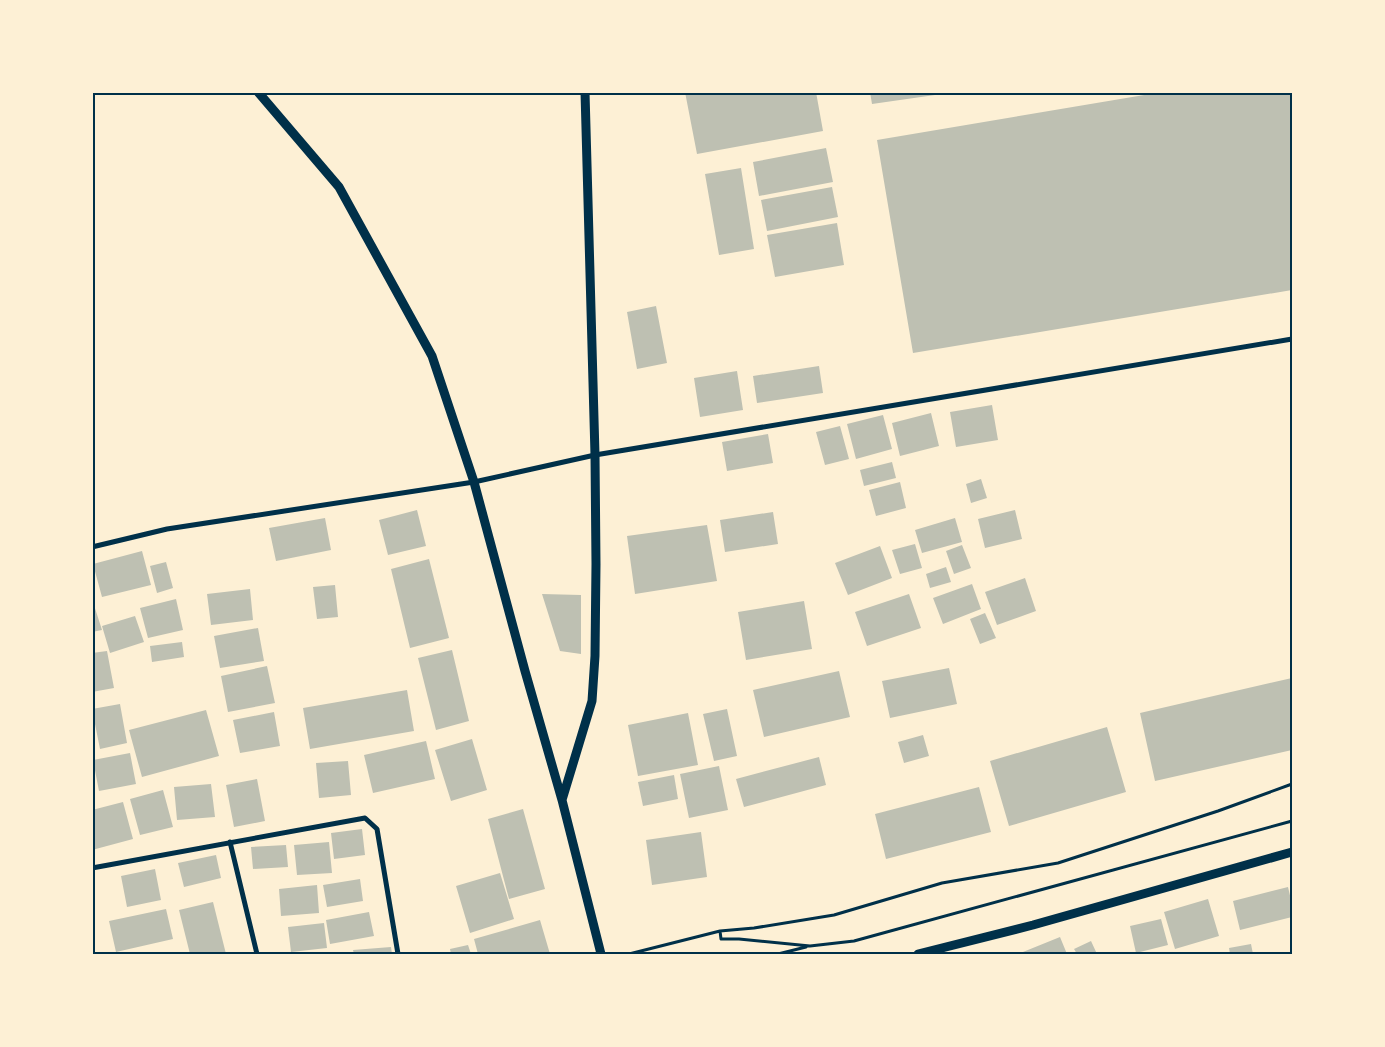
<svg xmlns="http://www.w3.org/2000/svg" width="1385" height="1047" font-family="'Titillium Web',sans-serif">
  <rect width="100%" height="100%" fill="#fdf0d5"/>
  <!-- building -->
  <path fill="#bec0b2" d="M 685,92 L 816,92 L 823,131 L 697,154 Z
    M 870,92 L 942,92 L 942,94 L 872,104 Z
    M 1162,92 L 1292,92 L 1292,290 L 913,353 L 877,140 Z
    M 826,148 L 833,182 L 759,196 L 753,162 Z
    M 741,168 L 754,249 L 719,255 L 705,174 Z
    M 832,187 L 838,217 L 767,231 L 761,200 Z
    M 837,223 L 844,265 L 775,277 L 767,235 Z
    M 656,306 L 667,363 L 637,369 L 627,312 Z
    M 819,366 L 823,393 L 757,403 L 753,376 Z
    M 737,371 L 743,410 L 700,417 L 694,378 Z
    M 992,405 L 998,440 L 956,447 L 950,412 Z
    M 931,413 L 939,446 L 900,456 L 892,423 Z
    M 883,415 L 892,449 L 856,459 L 847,424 Z
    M 840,426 L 849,459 L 825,465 L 816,432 Z
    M 768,434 L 773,463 L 727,471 L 722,442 Z
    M 892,462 L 896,478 L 864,486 L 860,470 Z
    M 981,479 L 987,498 L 971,503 L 966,484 Z
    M 900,482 L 906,508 L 876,516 L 869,490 Z
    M 417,510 L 426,546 L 388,555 L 379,520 Z
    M 1015,510 L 1022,539 L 985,548 L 978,519 Z
    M 773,512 L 778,544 L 725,552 L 720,520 Z
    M 325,518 L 331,550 L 276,561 L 269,528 Z
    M 955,518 L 962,542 L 922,553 L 915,530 Z
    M 707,525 L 717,581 L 635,594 L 627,536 Z
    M 915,544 L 922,568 L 900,574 L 892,550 Z
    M 962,545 L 971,568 L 954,574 L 946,551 Z
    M 880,546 L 892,578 L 848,595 L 835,563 Z
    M 142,551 L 151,585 L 102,597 L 93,564 Z
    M 429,559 L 449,638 L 410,648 L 391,569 Z
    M 166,562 L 173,588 L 157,593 L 150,566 Z
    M 946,567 L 951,582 L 930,588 L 926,574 Z
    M 1025,578 L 1036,611 L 997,625 L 985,592 Z
    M 972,584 L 981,609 L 943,624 L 933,598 Z
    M 335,585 L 338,617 L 317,619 L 313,587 Z
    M 250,589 L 253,620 L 211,625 L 207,594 Z
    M 542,594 L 581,595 L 581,654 L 560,651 Z
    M 909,594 L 921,628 L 867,646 L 855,612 Z
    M 92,599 L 102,630 L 92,632 Z
    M 176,599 L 183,630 L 148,638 L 140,608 Z
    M 804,601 L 812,649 L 746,660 L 738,612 Z
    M 985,613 L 996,638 L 980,644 L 970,619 Z
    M 135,616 L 144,642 L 110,653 L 102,626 Z
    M 258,628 L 264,661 L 220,668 L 214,636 Z
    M 182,642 L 184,657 L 152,662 L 150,646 Z
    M 452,650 L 469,721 L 436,730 L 418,658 Z
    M 107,651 L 114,688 L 92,692 L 92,653 Z
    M 267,666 L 275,703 L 228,712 L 221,676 Z
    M 949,668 L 957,704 L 890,718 L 882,681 Z
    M 839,671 L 850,717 L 764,737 L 753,690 Z
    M 1292,678 L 1292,750 L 1155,781 L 1140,713 Z
    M 407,690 L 414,731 L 310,749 L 303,708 Z
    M 120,704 L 127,743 L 100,749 L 92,709 Z
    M 727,709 L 737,756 L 714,761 L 703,714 Z
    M 206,710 L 219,756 L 142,777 L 129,730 Z
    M 274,712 L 280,746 L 240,753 L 233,720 Z
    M 688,713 L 698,765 L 638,776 L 628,725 Z
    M 1107,727 L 1126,792 L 1009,826 L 990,761 Z
    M 923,735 L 929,756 L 904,763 L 898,742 Z
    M 472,739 L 487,790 L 451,801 L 435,750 Z
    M 426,741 L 435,779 L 373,793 L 364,755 Z
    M 130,753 L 136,784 L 99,791 L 93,760 Z
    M 819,757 L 826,785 L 744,807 L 736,779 Z
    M 348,761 L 351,795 L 319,798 L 316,763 Z
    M 719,766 L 728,810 L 689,818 L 680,774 Z
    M 674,775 L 678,799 L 643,806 L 638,782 Z
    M 257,779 L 265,821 L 234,827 L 226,785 Z
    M 211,784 L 215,817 L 177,820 L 174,787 Z
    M 979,787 L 991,832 L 886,859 L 875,814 Z
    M 163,790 L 173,827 L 140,835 L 130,799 Z
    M 123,802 L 133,839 L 92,850 L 92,810 Z
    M 523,809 L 545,889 L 509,899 L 488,819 Z
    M 362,829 L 365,855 L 334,859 L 331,833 Z
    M 701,832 L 707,877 L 652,885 L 646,840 Z
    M 329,842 L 332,873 L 297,875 L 294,845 Z
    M 286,845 L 288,867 L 253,869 L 251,847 Z
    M 216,855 L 221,878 L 184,887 L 178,863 Z
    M 155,869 L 161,900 L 127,907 L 121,876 Z
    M 500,873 L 514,919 L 470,933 L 456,886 Z
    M 360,879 L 363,901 L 327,907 L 323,885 Z
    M 317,885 L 319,913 L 281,916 L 279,889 Z
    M 1288,887 L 1292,904 L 1292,917 L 1240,930 L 1233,901 Z
    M 1208,899 L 1219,936 L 1175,949 L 1164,912 Z
    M 213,902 L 226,954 L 190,954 L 179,910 Z
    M 166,909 L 173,939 L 116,952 L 109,921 Z
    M 369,912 L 374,936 L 330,944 L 326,920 Z
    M 1161,919 L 1168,945 L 1136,953 L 1130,926 Z
    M 540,920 L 550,954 L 478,954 L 474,939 Z
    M 324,923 L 327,948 L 291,952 L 288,927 Z
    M 1060,937 L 1067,954 L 1018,954 Z
    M 1091,941 L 1097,954 L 1077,954 L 1074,949 Z
    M 1251,944 L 1253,954 L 1230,954 L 1229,948 Z
    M 468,945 L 471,954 L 451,954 L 450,949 Z
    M 391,947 L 392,954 L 354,954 L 353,950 Z"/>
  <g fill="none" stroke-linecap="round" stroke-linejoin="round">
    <!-- path -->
    <path stroke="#003049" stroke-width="3" d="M 720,931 L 721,939 L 739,939 L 810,946 L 854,941 L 1292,821
      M 629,954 L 720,931 L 754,928 L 834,915 L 942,883 L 1058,863 L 1218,811 L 1292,784
      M 778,954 L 806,947"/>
    <!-- minor -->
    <path stroke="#003049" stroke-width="5" d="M 92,547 L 167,529 L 474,482 L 595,455 L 1292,339
      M 230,842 L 257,954
      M 92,868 L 365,818 L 377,829 L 398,954"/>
    <!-- tertiary -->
    <path stroke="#003049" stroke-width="9" d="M 258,92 L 339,187 L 432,356 L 474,482 L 525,671 L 562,800 L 601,954
      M 562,800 L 592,701 L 595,656 L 596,564 L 595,455 L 585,92
      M 918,954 L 1033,925 L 1292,852"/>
  </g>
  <!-- border -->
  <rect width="1385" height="1047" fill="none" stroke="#fdf0d5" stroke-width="188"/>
  <rect x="94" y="94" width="1197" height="859" fill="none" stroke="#003049" stroke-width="2"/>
</svg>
